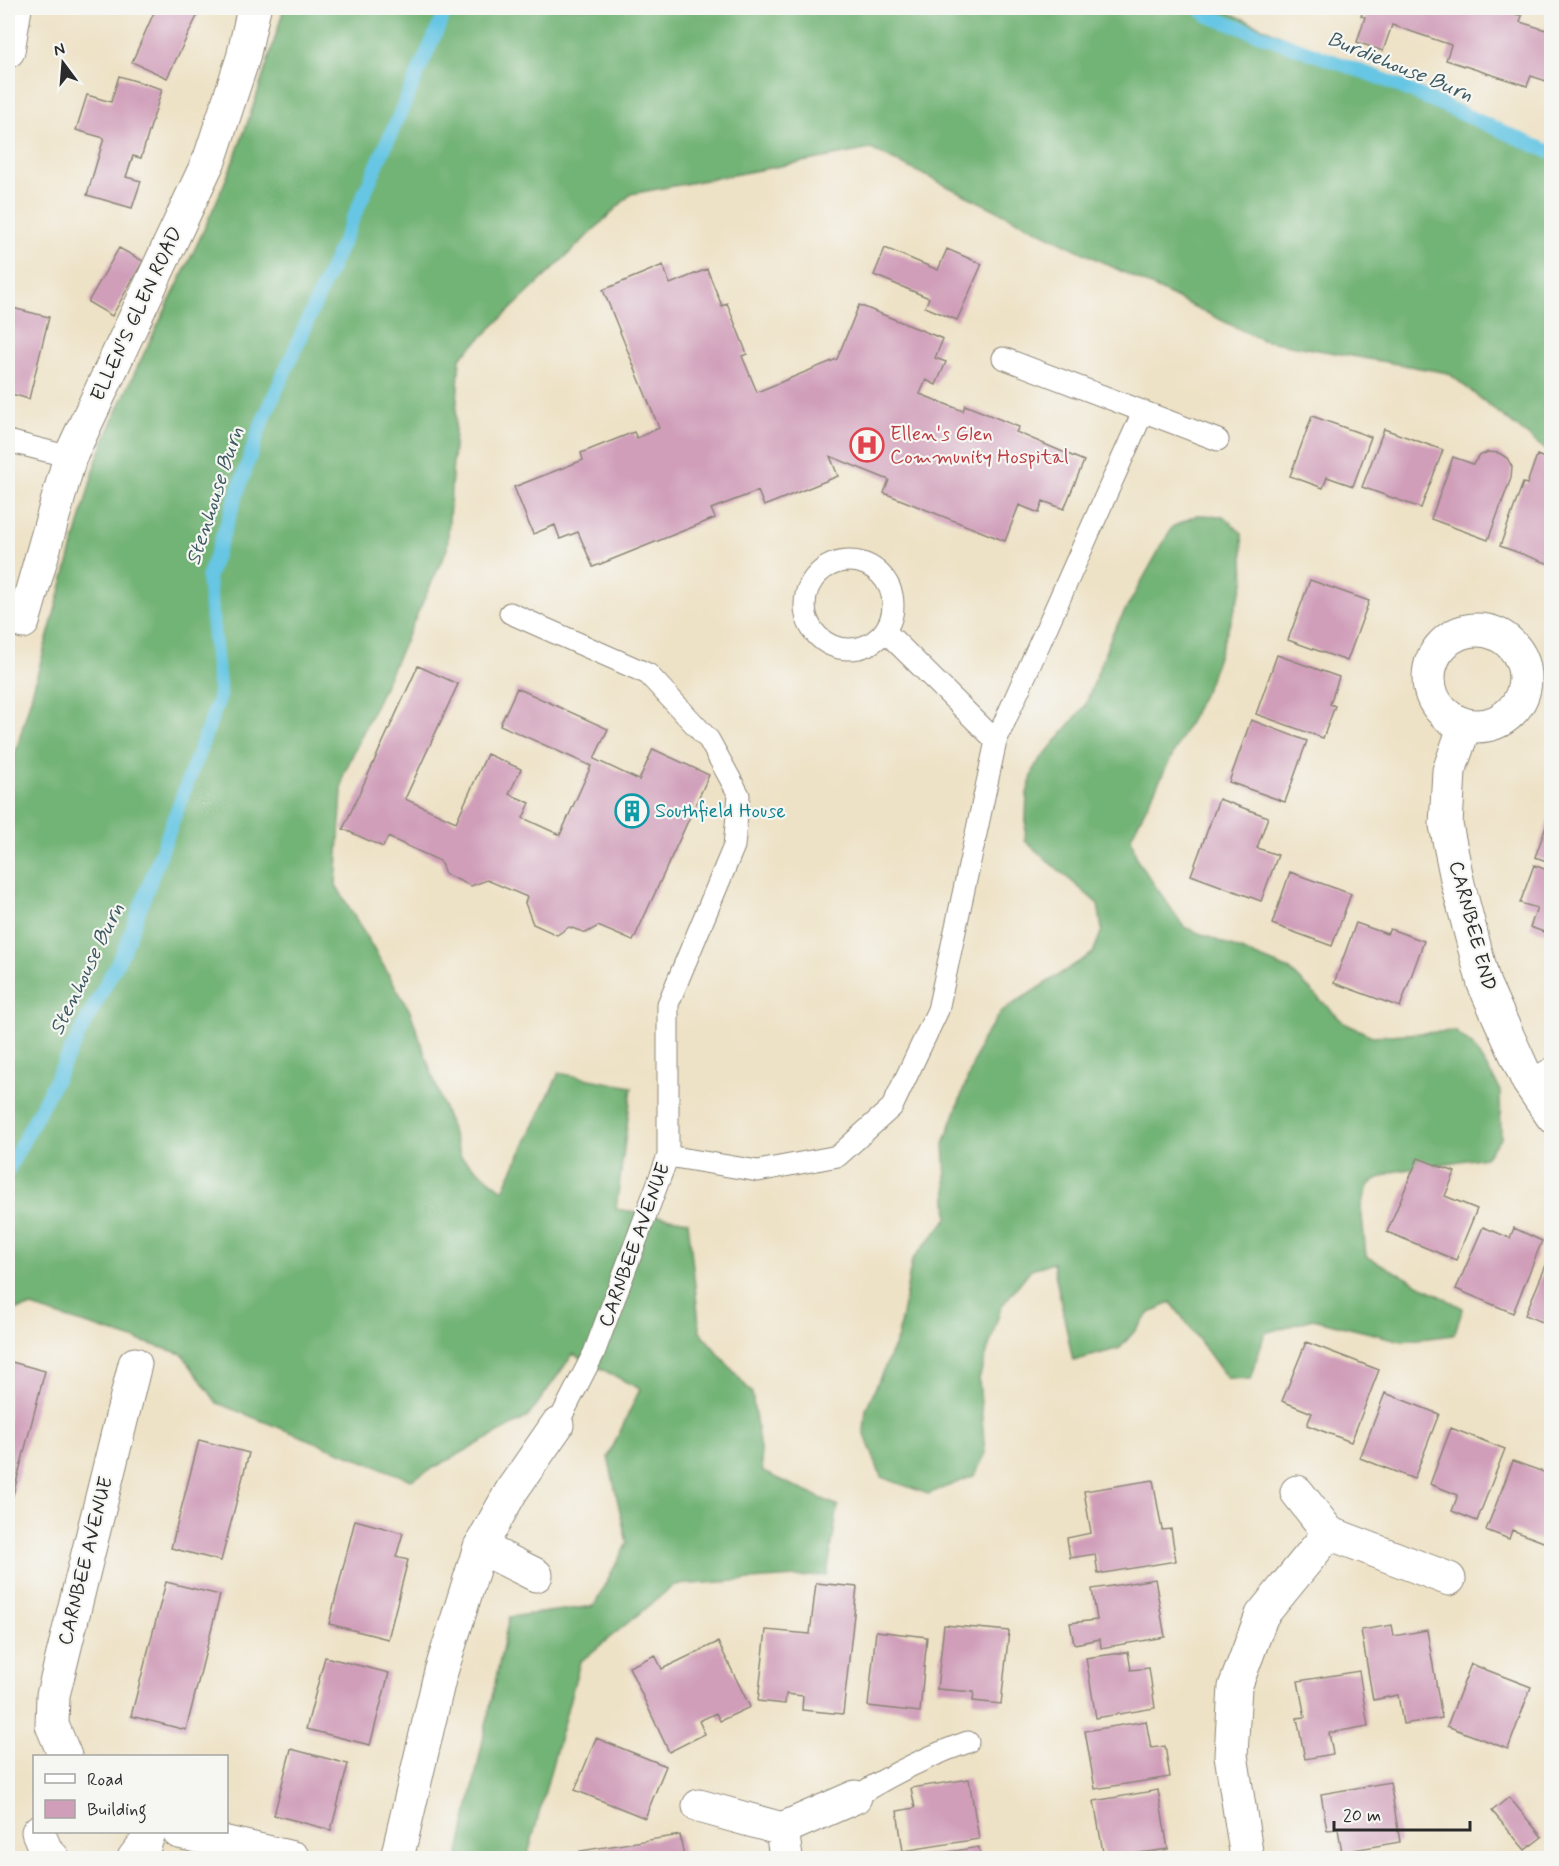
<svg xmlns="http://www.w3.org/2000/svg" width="1559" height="1866" font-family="Mynerve,sans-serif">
  <rect width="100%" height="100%" fill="#f6f6f2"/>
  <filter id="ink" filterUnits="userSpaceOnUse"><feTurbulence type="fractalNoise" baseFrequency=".0167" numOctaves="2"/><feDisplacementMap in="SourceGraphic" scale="12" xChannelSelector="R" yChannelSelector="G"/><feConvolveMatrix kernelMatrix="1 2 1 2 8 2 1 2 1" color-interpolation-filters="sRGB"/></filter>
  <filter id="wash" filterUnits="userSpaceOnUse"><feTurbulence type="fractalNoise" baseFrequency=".008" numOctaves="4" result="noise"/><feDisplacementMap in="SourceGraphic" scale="24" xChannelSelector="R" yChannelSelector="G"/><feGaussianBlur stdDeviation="1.35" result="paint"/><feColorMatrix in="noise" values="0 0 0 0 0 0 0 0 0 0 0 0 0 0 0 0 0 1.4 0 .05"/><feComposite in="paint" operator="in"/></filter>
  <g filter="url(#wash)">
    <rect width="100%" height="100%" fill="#eee2c6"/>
    <!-- forest -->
    <path fill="#72b376" stroke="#4e6f50" stroke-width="1.5" d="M 284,8 L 1218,8 L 1515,137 L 1551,158 L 1551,454 L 1448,373 L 1262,340 L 871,149 L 631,194 L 460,358 L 447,549 L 343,776 L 336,885 L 410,1011 L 461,1157 L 503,1190 L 559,1073 L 632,1087 L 616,1209 L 688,1221 L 700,1332 L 752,1393 L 763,1472 L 838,1506 L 827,1575 L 674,1585 L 580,1662 L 527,1858 L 458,1858 L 509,1617 L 594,1606 L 627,1543 L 608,1457 L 640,1389 L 573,1354 L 528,1417 L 411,1480 L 217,1403 L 182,1354 L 31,1307 L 8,1311 L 8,780 L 97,459 C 132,370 180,286 218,198 C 245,136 265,72 284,8 Z
      M 1197,515 L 1223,516 L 1242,533 L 1244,583 L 1208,685 L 1131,837 L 1137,860 L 1184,927 L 1290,970 L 1344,1023 L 1372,1036 L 1455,1031 L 1473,1046 L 1500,1089 L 1501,1138 L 1485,1157 L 1392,1172 L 1369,1184 L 1361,1206 L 1366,1256 L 1463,1308 L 1454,1335 L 1402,1341 L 1313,1319 L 1265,1333 L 1250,1379 L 1227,1378 L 1171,1302 L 1150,1313 L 1120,1348 L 1073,1361 L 1053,1263 L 1031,1269 L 1001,1307 L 979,1379 L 985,1455 L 974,1476 L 928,1494 L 881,1477 L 864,1432 L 866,1409 L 898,1337 L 912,1260 L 948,1218 L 944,1143 L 982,1039 L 1002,1011 L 1093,953 L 1102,930 L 1098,904 L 1025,841 L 1027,793 L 1035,766 L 1085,706 L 1112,634 L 1172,527 Z"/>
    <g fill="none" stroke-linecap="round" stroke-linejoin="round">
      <!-- stream -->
      <path stroke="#66c6e4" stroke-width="14" d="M 1199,8 L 1208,16 L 1383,79 L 1552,153
        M 8,1170 L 125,948 L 220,696 L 208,578 L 261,425 L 447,8"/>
    </g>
    <g id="blocks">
      <!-- building -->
      <path fill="#d09eb9" d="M 156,8 L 201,8 L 167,78 L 132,62 Z
        M 1364,8 L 1476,8 L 1497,14 L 1499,9 L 1522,16 L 1520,22 L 1546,30 L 1548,22 L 1552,23 L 1552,83 L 1531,76 L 1527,86 L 1446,60 L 1451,45 L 1392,25 L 1383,51 L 1357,42 L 1365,17 L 1361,16 Z
        M 119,76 L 162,89 L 141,158 L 133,156 L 126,177 L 141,181 L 132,208 L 87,195 L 104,138 L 76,130 L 87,95 L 111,102 Z
        M 119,248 L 143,261 L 112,316 L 88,302 Z
        M 885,248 L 938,270 L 947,249 L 982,264 L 957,320 L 925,307 L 929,298 L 874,275 Z
        M 663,265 L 670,284 L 707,269 L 722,306 L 727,303 L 747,354 L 742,356 L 757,392 L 837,359 L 859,305 L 943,339 L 935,358 L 946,362 L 936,385 L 926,380 L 920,394 L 963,411 L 965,405 L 1019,427 L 1016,432 L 1084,461 L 1064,509 L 1043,501 L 1039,513 L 1019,505 L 1005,541 L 884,493 L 889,480 L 830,456 L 838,476 L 764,506 L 758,491 L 711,509 L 715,518 L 593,567 L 578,532 L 560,539 L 555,525 L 533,534 L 514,487 L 583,460 L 581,453 L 634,432 L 637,438 L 659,428 L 603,290 Z
        M 8,307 L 49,317 L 29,399 L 8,393 Z
        M 1312,416 L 1371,437 L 1353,486 L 1327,477 L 1323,488 L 1290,476 Z
        M 1384,429 L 1443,450 L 1421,508 L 1362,487 Z
        M 1488,452 L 1499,453 L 1507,458 L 1512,467 L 1511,478 L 1488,540 L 1431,519 L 1453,457 L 1473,464 L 1479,456 Z
        M 1537,455 L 1552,461 L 1552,565 L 1500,546 L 1523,483 L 1527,484 Z
        M 1310,580 L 1369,601 L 1347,661 L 1288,640 Z
        M 1277,655 L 1339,677 L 1330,704 L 1335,706 L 1323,738 L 1256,714 Z
        M 418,666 L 458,684 L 405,799 L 456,822 L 487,754 L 521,769 L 509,794 L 530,803 L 523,818 L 560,835 L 591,766 L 500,725 L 517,688 L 608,729 L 594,759 L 639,780 L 653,749 L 709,775 L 633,941 L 598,926 L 586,933 L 569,927 L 557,935 L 533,924 L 525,903 L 527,897 L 487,880 L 471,886 L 445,874 L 440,861 L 388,837 L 383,847 L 343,829 Z
        M 1251,720 L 1307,741 L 1285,802 L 1229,782 Z
        M 1219,799 L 1268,817 L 1257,848 L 1278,855 L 1261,901 L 1191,875 Z
        M 1551,813 L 1552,813 L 1552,863 L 1535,857 Z
        M 1534,865 L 1552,872 L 1552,935 L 1530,927 L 1537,908 L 1520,903 Z
        M 1290,872 L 1351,894 L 1332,946 L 1272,924 Z
        M 1356,923 L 1387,934 L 1390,929 L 1424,941 L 1400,1007 L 1334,983 Z
        M 1418,1158 L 1455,1172 L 1445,1196 L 1477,1209 L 1456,1260 L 1387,1232 Z
        M 1483,1227 L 1510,1238 L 1514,1228 L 1542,1241 L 1513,1313 L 1456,1289 Z
        M 1552,1251 L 1552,1326 L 1525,1315 Z
        M 1306,1342 L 1379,1370 L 1351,1442 L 1307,1425 L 1312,1413 L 1282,1401 Z
        M 8,1361 L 45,1371 L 8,1514 Z
        M 1385,1393 L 1439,1414 L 1414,1479 L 1360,1458 Z
        M 1451,1428 L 1505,1449 L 1477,1521 L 1452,1511 L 1458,1495 L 1430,1484 Z
        M 199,1440 L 249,1453 L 221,1561 L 171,1548 Z
        M 1513,1461 L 1552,1475 L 1552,1527 L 1546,1543 L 1512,1530 L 1509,1539 L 1486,1530 Z
        M 1153,1480 L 1162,1530 L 1171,1529 L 1176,1561 L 1098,1574 L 1095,1554 L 1070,1558 L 1067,1538 L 1091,1533 L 1084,1491 Z
        M 355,1520 L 403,1533 L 396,1557 L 408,1560 L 388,1639 L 329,1624 Z
        M 1155,1579 L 1165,1637 L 1101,1648 L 1100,1639 L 1074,1644 L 1070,1623 L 1097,1620 L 1092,1589 Z
        M 166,1582 L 220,1595 L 186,1730 L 131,1716 Z
        M 816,1583 L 857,1587 L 843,1714 L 802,1710 L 803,1696 L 786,1694 L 785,1704 L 758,1701 L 766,1630 L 810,1634 Z
        M 944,1625 L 1009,1631 L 1001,1704 L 973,1701 L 974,1692 L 937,1689 Z
        M 1392,1625 L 1394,1636 L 1427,1630 L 1442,1718 L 1403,1724 L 1398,1695 L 1373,1700 L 1361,1630 Z
        M 876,1631 L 927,1637 L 920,1712 L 868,1706 Z
        M 718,1642 L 750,1707 L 720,1721 L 716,1713 L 699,1721 L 705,1734 L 669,1752 L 629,1667 L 655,1655 L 662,1669 Z
        M 1128,1652 L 1131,1670 L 1149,1668 L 1155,1708 L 1096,1718 L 1086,1658 Z
        M 325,1657 L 389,1673 L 370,1745 L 306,1729 Z
        M 1471,1664 L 1531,1687 L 1508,1749 L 1447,1726 Z
        M 1359,1671 L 1368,1726 L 1329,1733 L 1333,1754 L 1305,1759 L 1297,1718 L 1305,1717 L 1298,1681 Z
        M 1146,1721 L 1151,1748 L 1165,1746 L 1170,1777 L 1095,1789 L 1085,1731 Z
        M 596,1738 L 666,1766 L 645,1818 L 575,1790 Z
        M 291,1749 L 348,1764 L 331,1830 L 274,1815 Z
        M 969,1779 L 979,1839 L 903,1851 L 897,1811 L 915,1808 L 911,1788 Z
        M 1390,1782 L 1400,1842 L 1342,1852 L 1338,1829 L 1327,1830 L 1321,1794 Z
        M 1158,1790 L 1168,1849 L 1104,1858 L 1094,1801 Z
        M 1509,1797 L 1542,1837 L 1525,1850 L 1492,1811 Z
        M 680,1835 L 684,1858 L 581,1858 L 580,1851 Z
        M 979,1847 L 981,1858 L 918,1858 L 918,1857 Z"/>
    </g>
  </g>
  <g filter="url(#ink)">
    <use href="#blocks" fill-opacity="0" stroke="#8c8678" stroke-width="1.5"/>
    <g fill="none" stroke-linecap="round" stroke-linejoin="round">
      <defs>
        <path id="lane" d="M 1003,358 L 1218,440
          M 8,441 L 70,457
          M805 605a44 44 0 1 1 88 0a44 44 0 1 1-88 0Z
          M 510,613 L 648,674 L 709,740 L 739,795 L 734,846 L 668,1004 L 668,1156 L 594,1353 L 557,1425
          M 885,631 L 996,741
          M 1528,1081 L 1552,1068
          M 668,1156 L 758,1171 L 838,1156 L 892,1107 L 938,1010 L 996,741 L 1143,412
          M 855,1797 C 892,1774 927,1756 968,1742"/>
        <path id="street" d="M 8,51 L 15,8
          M 23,622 L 70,457 L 210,158 L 243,58 L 254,8
          M1429 678a48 48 0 1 1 96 0a48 48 0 1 1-96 0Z
          M 1465,725 L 1449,771 L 1446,825 L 1458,884 L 1484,984 L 1528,1081 L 1552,1116
          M 1297,1492 L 1329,1533
          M 480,1547 L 536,1575
          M 65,1756 L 52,1725 L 53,1695 L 135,1364
          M 699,1806 L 782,1829 L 855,1797
          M 782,1829 L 786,1858
          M 38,1832 L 46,1851 L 53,1858
          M 179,1832 L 293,1858
          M 134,1858 L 145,1844 L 149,1832
          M 397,1858 L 440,1675 L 480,1547 L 512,1490 L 557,1425
          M 1247,1858 L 1231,1755 L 1235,1687 L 1262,1615 L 1329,1533 L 1449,1579"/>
      </defs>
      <!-- lane casing -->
      <use href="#lane" stroke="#8c8678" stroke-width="23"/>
      <!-- street casing -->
      <use href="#street" stroke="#8c8678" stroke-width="35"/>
      <!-- lane -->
      <use href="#lane" stroke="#fff" stroke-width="21"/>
      <!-- street -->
      <use href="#street" stroke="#fff" stroke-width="33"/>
    </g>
  </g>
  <!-- icons -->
  <defs>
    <symbol id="hospital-ring" viewBox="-11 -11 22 22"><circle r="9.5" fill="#f6f6f2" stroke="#e0444e" stroke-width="1.5"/><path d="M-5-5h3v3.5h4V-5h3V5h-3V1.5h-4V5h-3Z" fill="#e0444e"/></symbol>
    <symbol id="building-ring" viewBox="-11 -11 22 22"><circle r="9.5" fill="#f6f6f2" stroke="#0f9aa8" stroke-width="1.5"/><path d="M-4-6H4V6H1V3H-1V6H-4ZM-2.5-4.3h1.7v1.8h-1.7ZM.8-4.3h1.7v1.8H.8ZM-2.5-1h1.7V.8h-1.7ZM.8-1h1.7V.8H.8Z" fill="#0f9aa8"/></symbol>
  </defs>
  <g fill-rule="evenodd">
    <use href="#hospital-ring" x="848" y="426" width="38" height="38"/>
    <use href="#building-ring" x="613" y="792" width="38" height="38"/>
  </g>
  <g text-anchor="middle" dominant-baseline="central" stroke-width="4.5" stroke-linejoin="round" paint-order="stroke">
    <!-- street labels -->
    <g font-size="20" fill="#2b2b2b" stroke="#f6f6f2">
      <text transform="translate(137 314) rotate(-65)">ELLEN'S GLEN ROAD</text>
      <text transform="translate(1472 926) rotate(75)">CARNBEE END</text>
      <text transform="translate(635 1245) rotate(-70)">CARNBEE AVENUE</text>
      <text transform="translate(86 1561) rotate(-76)">CARNBEE AVENUE</text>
    </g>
    <!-- health labels -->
    <g font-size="20" fill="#be3a42" stroke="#f6f6f2" text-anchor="start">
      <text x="890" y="434">Ellen's Glen<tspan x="890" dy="23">Community Hospital</tspan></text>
    </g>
    <!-- culture labels -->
    <g font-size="20" fill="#0d838f" stroke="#f6f6f2" text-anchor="start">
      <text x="655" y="811">Southfield House</text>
    </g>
    <!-- water labels -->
    <g font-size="21" font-style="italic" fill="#3d5a62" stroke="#f6f6f2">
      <text transform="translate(1400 67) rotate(22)">Burdiehouse Burn</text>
      <text transform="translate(215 496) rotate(-72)">Stenhouse Burn</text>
      <text transform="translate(87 969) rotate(-64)">Stenhouse Burn</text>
    </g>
  </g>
  <!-- margin -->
  <rect width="1559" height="1866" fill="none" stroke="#f6f6f2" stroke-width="30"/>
  <!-- legend -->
  <rect x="33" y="1755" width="195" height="78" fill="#f6f6f2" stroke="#a5a5a2" stroke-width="1.5"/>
  <rect x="45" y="1774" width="30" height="9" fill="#ffffff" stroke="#a5a5a2" stroke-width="1.5"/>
  <text x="87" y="1785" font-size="18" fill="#2b2b2b">Road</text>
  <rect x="45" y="1800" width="30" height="18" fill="#d09eb9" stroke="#a5a5a2" stroke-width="1.5"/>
  <text x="87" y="1815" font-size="18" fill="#2b2b2b">Building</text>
  <!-- north arrow -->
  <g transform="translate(63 63) rotate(344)" stroke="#f6f6f2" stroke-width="4.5" paint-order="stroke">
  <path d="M0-4.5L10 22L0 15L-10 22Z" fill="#2b2b2b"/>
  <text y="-9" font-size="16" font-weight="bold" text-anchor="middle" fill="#2b2b2b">N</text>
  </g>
  <!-- scale -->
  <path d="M1334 1821v9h136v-9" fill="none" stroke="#2b2b2b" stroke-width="3"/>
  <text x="1343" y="1821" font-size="18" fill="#2b2b2b" stroke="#f6f6f2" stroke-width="4.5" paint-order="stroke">20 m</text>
</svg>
